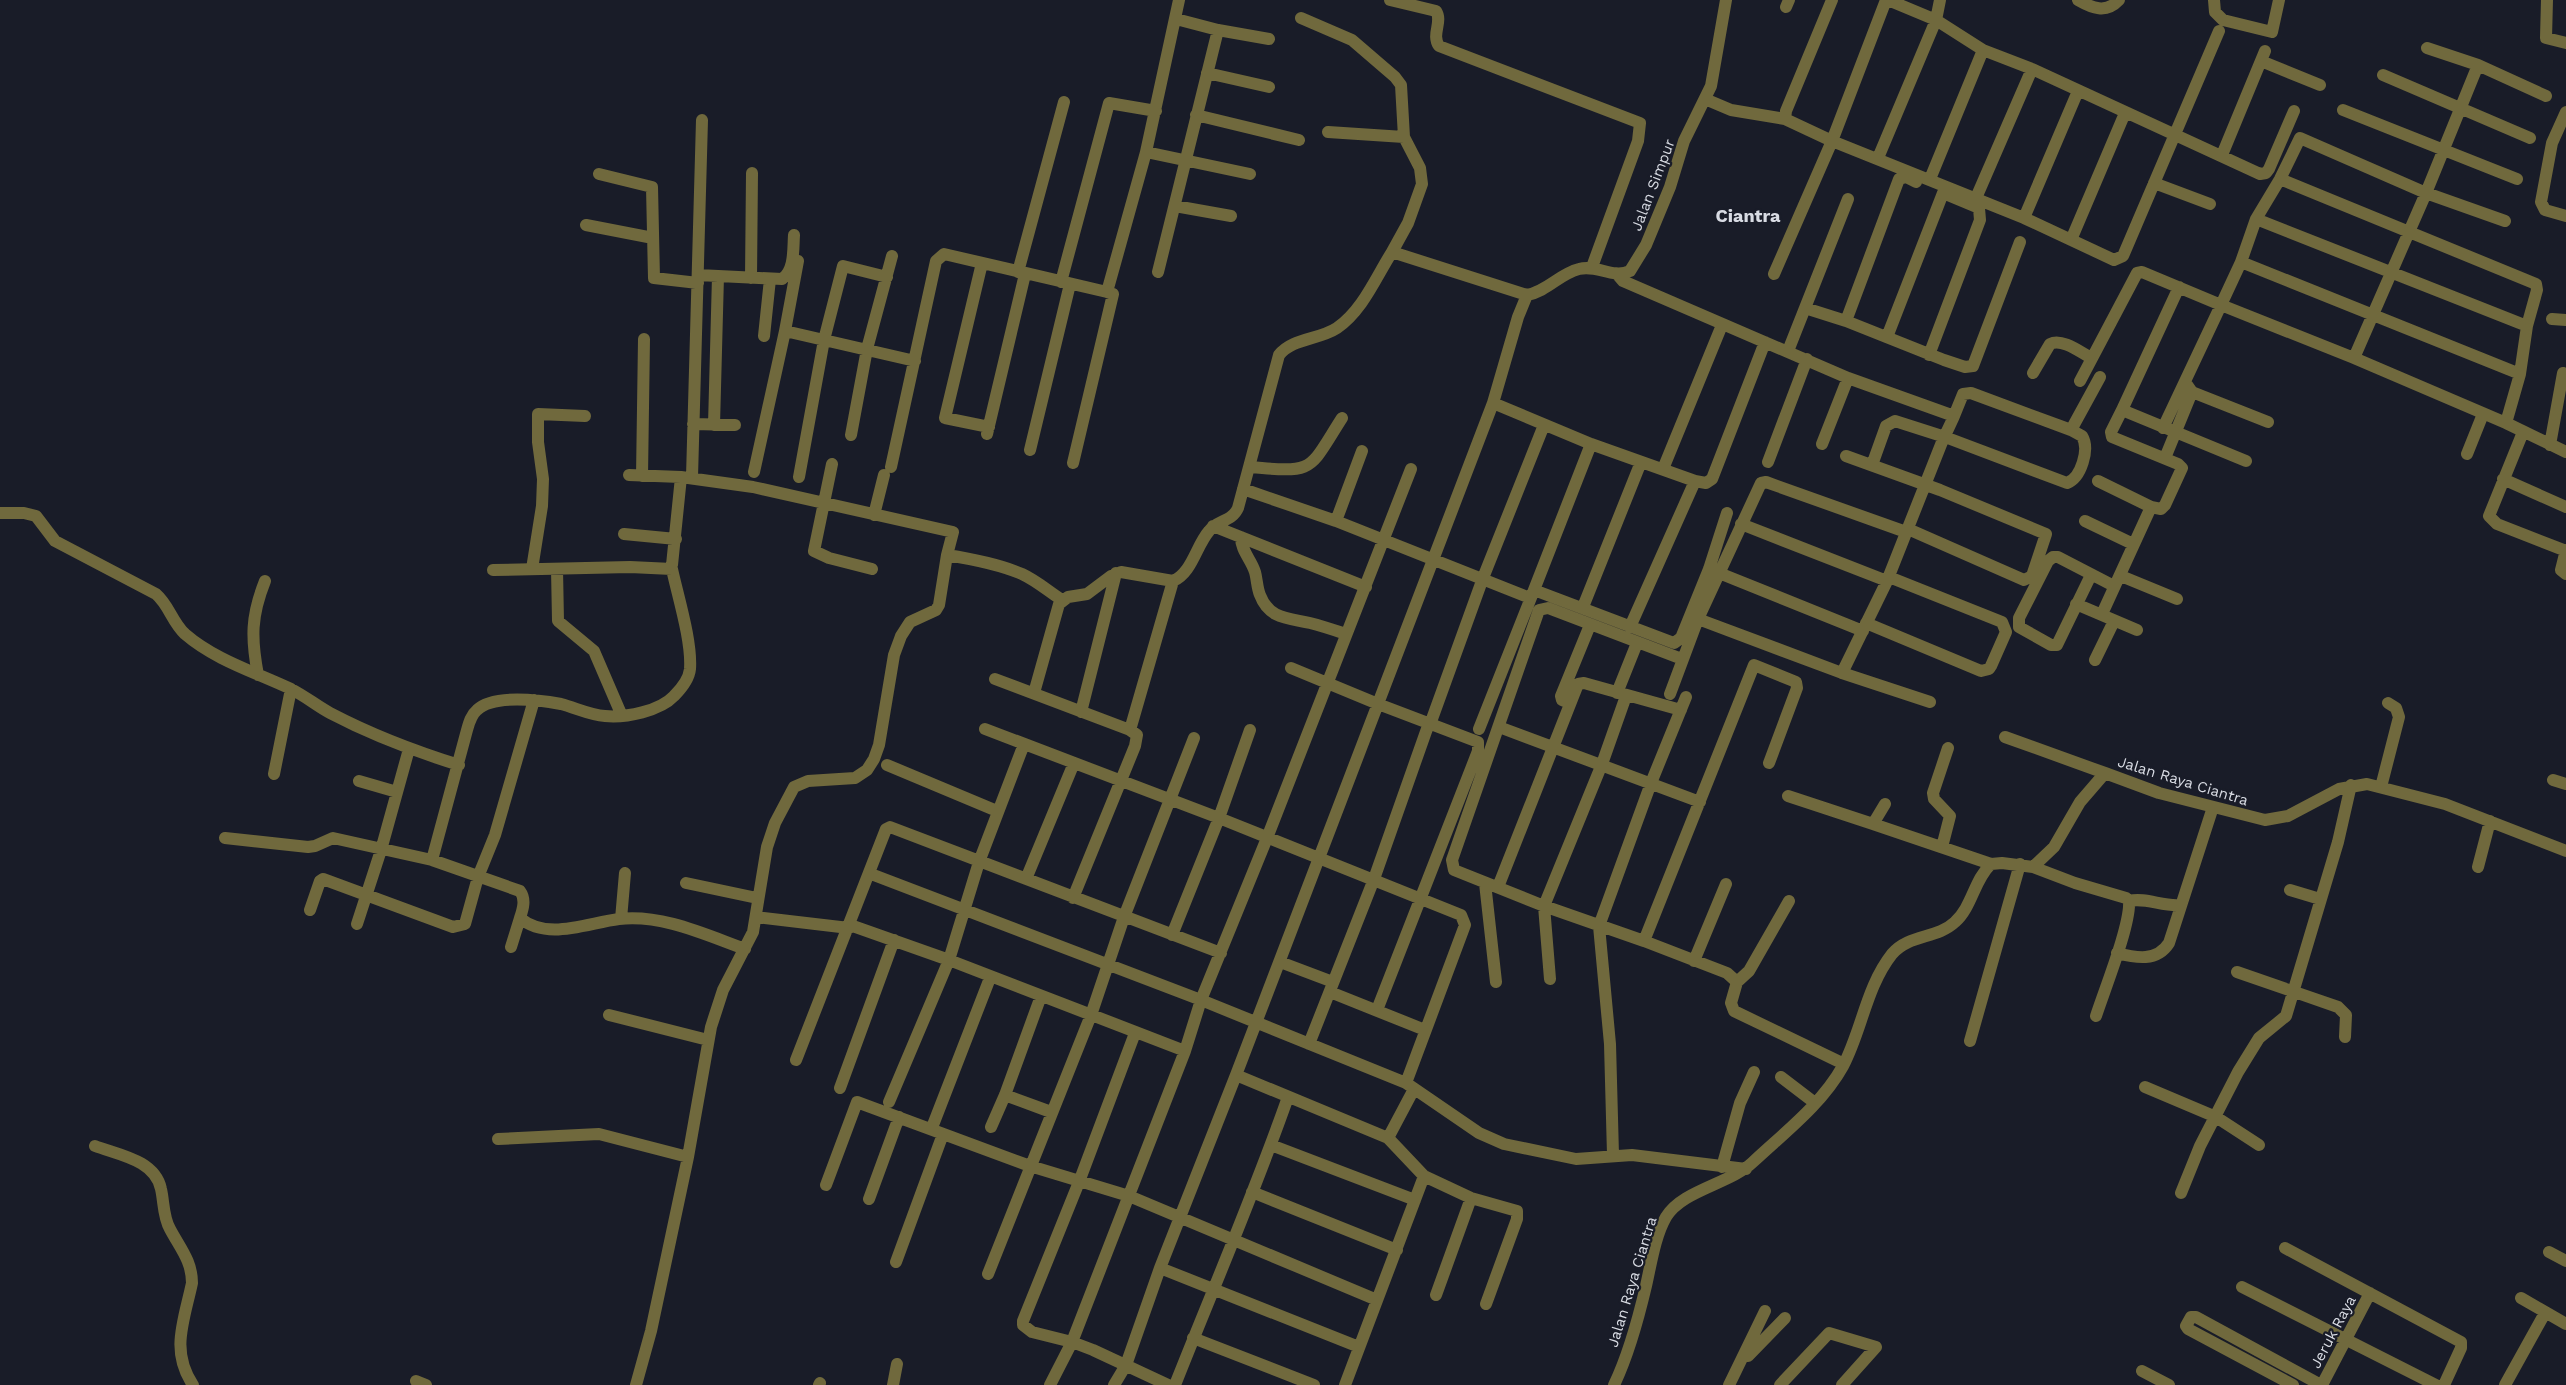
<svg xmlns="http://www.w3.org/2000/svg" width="2566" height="1385" font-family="'Work Sans',sans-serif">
  <rect width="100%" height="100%" fill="#191c28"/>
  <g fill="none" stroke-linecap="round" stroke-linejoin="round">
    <!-- minor -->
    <path stroke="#70693d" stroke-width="12" d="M 1390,0 L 1436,11 C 1443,22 1431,34 1439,46 L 1640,123 L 1638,141 L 1592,267
      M 1832,0 L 1786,111 L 1785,119 L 1832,141 L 2024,218 L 2114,260 L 2123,256 L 2219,31
      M 1888,0 L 1936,20 L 1983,50 L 1930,179
      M 2078,0 C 2092,8 2106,14 2119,0
      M 2214,0 L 2215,12 L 2223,20 L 2272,32 L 2279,0
      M 2547,0 L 2546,38 L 2566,43
      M 1786,7 L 1789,0
      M 1301,18 L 1352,40 L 1395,77 L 1401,85 L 1404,137 L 1420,168 L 1422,184 L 1408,223 L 1392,252
      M 1176,19 L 1218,30 L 1269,39
      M 2427,48 L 2478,65 L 2546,96
      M 1983,50 L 2032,69 L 2260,174 L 2266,173 L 2269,169 L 2294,111
      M 2261,61 L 2320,85
      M 2478,65 L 2426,193 L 2354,358 L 2506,423 L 2566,452
      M 1207,73 L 1269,87
      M 2383,75 L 2530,138
      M 1705,99 L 1731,110 L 1785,119
      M 2343,110 L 2517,179
      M 2566,112 L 2552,143 L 2541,202 L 2545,210 L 2566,216
      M 1196,115 L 1299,140
      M 1328,132 L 1404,137
      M 1146,152 L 1250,174
      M 2222,155 L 2265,51
      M 1878,158 L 1936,20 L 1940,0
      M 599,174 L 652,187 L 654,278 L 698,283
      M 2280,179 L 2536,284 L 2537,290 L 2527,326 L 2520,374 L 2506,423
      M 2154,183 L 2210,204
      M 1976,198 L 2032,69
      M 1175,206 L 1231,216
      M 2024,218 L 2078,91
      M 2256,219 L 2527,326
      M 586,225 L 653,238
      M 2071,240 L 2125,113
      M 798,261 L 785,331 L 915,361
      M 2241,262 L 2520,374
      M 982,263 L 945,418 L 989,427
      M 1018,272 L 1064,102
      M 1158,272 L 1218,30
      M 1617,274 L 1623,281 L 1848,378 L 1954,416
      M 1774,274 L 1832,141 L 1886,0
      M 698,275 L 782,279 C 795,270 793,249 794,235
      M 751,278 L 752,173
      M 1061,282 L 1109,103 L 1156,111
      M 2179,287 L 2122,410 L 2246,461
      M 1805,308 L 1848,199
      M 2552,319 L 2566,320
      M 1846,321 L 1899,179 L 1906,177 L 1916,182
      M 764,336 L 770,279
      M 1887,337 L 1943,193 L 1979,208 L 1980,220 L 1929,355
      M 1788,351 L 1805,308 L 1846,321 L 1944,360 L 1965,367 L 1973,366 L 2020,242
      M 2033,373 L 2050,344 C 2062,338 2080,352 2091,358
      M 2080,381 L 2137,273 L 2142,272 L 2221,305 L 2241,262 L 2256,219 L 2280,179 L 2300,138 L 2426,193 L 2505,221
      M 2192,392 L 2268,422
      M 1493,403 L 1591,444 L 1695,481 L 1630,627
      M 693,424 L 735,425
      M 714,425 L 718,276
      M 2163,428 L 2221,305 L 2354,358
      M 2071,430 L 2100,377
      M 2523,432 L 2489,516 L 2497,524 L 2566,551
      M 987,434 L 1025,274
      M 851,435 L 867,349 L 892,256
      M 1822,444 L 1848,378
      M 2550,445 L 2563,373
      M 1030,450 L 1070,284
      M 2467,454 L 2483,414
      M 1846,456 L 1940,490 L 2046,534 L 2032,576 L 2024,580 L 1908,529
      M 2165,458 L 2192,392 L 2185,382
      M 1768,462 L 1807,359
      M 1073,463 L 1113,294 L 1107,292
      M 832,464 L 814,551 L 829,558 L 872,569
      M 891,467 L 936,261 L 944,254 L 1107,292 L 1146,152 L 1179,0
      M 1250,467 C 1316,473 1308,471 1342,418
      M 1663,469 L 1722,325
      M 754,472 L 785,331
      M 629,475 L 681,477
      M 642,476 L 644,339
      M 692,477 L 702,120
      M 799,477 L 824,340 L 843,266 L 887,277
      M 2503,479 L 2566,507
      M 1695,481 L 1706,483 L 1712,479 L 1765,342
      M 2098,481 L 2151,507
      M 1243,489 L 1336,521 L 1530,598
      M 0,513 L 24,513 L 36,516 L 55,541 L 156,594 C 169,605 172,622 185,634 C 215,660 255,672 291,689 C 305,696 317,706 330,713 C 372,735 414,751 459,765
      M 874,515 L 884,475
      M 1336,521 L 1362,451
      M 2085,521 L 2133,544
      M 1741,524 L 1887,581
      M 1213,526 L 1366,587
      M 624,534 L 676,539
      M 1241,537 C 1241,551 1251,559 1255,572 C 1257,579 1257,588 1260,595 C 1269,619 1288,618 1310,623 C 1322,626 1334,630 1346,634
      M 2566,550 L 2561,570 L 2566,574
      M 672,565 L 681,477 L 753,487 L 953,532 L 947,555
      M 532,569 L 542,506 L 543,479 L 538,442 L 538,414 L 585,416
      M 557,569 L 558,621 L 594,651 L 622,716
      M 1714,571 L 1863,631
      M 2091,575 L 2057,645 L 2051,645 L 2019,627 L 2019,618 L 2048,561 L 2053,557 L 2058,557 L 2114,586
      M 2121,576 L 2177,599
      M 1534,590 L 1591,444
      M 2076,604 L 2137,630
      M 1583,607 L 1641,462
      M 2102,614 L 2151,507 L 2161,509 L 2165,505 L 2182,468 L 2178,464 L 2112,437 L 2111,432 L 2122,410
      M 1698,619 L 1842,673 L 1930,702
      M 1866,623 L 1981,671 L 1989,669 L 1991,666 L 2006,632 L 2002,622 L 1889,577
      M 1682,659 L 1548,608 L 1539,610 L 1452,860 L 1454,870 L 1544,906 L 1644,941 L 1754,665 L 1796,682 L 1797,688 L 1769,763
      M 2095,660 L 2114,621
      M 1291,668 L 1378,704 L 1478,742 L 1478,751 L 1377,1010
      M 1842,673 L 1887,581 L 1942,442 C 1950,426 1957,410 1963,394 L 1971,393 L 2071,430 L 2082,436 C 2090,449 2081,478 2067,483 L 1945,437 L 1895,421 L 1886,426 L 1872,465
      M 258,675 C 251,638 251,616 265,581
      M 995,679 L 1130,730 L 1137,735 L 1135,746 L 1073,898
      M 1034,693 L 1059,604 L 1068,597 L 1087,594 L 1111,576 L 1121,572 L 1173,581
      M 1617,693 L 1637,643
      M 1670,694 L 1698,619 L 1761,483 L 1766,482 L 1906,532
      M 1569,703 L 1562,700 L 1561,696 L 1590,625
      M 1081,712 L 1116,573
      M 1432,719 L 1483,578 L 1544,425
      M 1499,727 L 1700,802
      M 985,729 L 1219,818 L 1461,915 L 1465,925 L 1406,1083
      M 1479,729 L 1534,590 L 1674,643 L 1681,638 L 1709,569 L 1727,513
      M 1130,730 L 1173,581 C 1192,573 1196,546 1209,531 C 1217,520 1232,522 1238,508 L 1279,355 C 1292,338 1319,340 1337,328 C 1363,310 1376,277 1392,252 L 1527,295 C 1548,291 1559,274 1579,269 C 1597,264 1612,279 1630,271 L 1646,245 L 1670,187 L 1684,141 L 1711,86 L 1726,0
      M 2005,737 L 2105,773
      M 887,765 L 997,811
      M 274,774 L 291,689
      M 2553,780 L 2566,784
      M 359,781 L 397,792
      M 2381,787 L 2399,717 L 2396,708 L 2388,703
      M 1788,796 L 1873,824
      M 1885,804 L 1873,824 L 1991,864
      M 225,838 L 308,847 L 315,846 L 333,838 L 432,860 L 520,891 C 526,899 523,909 520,918 C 547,941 587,923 619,919 C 662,914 706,935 745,949
      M 1942,847 L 1950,816 L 1934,799 L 1933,793 L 1948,748
      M 432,860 L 467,730 C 469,723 471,715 477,710 C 493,694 540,700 561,704 C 576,708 590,715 605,716 C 626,718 660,711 674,696 C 681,689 689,679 690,669 C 692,641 678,597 672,569 L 630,567 L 493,570
      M 2033,867 L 2075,883 L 2126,898 L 2129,901 C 2131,924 2104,991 2096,1016
      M 2478,867 L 2490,821
      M 871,874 L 1201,1000 L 1406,1083 L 1479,1133 L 1504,1144 L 1576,1159 L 1632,1155 L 1746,1169
      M 1026,879 L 1074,763
      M 686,883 L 757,898
      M 1485,883 L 1496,982
      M 1498,887 L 1578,684 L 1584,683 L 1681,710
      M 2290,890 L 2320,899
      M 2129,901 C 2146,897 2163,907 2181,905
      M 310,910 L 320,881 L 323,879 L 453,927 L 465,924 L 478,877 L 495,835 L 534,700
      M 756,917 L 849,928
      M 621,919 L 625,873
      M 357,924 L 381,850 L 409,749
      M 850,925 L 949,960 L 1185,1051
      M 1172,935 L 1219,818 L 1250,730
      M 1644,941 L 1727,973 L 1737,982 L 1731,1003 L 1734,1011 L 1844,1064
      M 511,947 L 520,918
      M 2117,953 C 2136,958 2157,962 2169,943 L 2213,807
      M 1694,961 L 1726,884
      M 1280,962 L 1333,982
      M 2237,972 L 2338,1007 L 2346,1015 L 2345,1037
      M 1550,979 L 1544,906 L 1602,764 L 1626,696
      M 1737,982 L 1749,971 L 1789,901
      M 1330,992 L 1425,1030
      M 609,1015 L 708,1040
      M 1135,1033 L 1079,1182 L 1023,1321 L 1023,1325 L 1032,1332 L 1072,1342 L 1093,1350 L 1168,1385
      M 1970,1041 L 2020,864
      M 1309,1044 L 1374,879 L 1429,723
      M 796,1060 L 886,829 L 890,827 L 1221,953
      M 1236,1075 L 1388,1138 L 1424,1176 L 1471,1198 L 1517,1211 L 1517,1219 L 1486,1304
      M 1781,1077 L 1815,1103
      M 2145,1087 L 2216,1117 L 2259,1145
      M 840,1088 L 894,940
      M 1005,1095 L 1051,1112
      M 889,1102 L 949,960 L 979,862 L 1024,744
      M 933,1125 L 990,978
      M 991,1127 L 1005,1095 L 1041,996
      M 1388,1138 L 1414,1089
      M 498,1139 L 599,1134 L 688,1157
      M 1271,1145 L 1415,1200
      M 95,1146 C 119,1155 155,1160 161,1189 C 164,1202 163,1217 170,1229 C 180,1248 192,1261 192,1283 C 184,1321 170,1351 193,1385
      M 1613,1155 L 1610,1044 L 1599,926 L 1651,783 L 1686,697
      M 1722,1167 L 1740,1103 L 1754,1072
      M 826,1185 L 857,1102 L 1030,1166 L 1129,1196 L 1377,1300
      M 1252,1192 L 1397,1250
      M 2181,1193 L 2200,1146 L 2238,1072 L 2259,1038 L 2286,1016 L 2338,842 L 2351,785
      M 869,1199 L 899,1117
      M 2285,1248 L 2461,1342 L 2461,1348 L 2444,1385
      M 2549,1252 L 2566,1261
      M 896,1262 L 943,1134
      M 1160,1268 L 1359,1347
      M 988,1274 L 1091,1015 L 1124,917 L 1194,738
      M 2242,1287 L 2436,1385
      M 1436,1295 L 1471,1198
      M 2521,1298 L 2566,1324
      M 1193,1338 L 1314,1385
      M 1748,1356 L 1785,1318
      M 2142,1371 L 2169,1385
      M 416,1381 L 426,1385
      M 636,1385 L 651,1331 L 688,1157 L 711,1027 L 723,990 L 753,932 L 767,847 L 775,823 L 794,787 L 808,781 L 855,778 L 867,770 L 874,759 L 879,745 L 894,655 L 901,636 L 910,622 L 936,610 L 939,605 L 947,555 C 972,559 999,564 1022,574 C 1037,581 1048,591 1062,600
      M 819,1385 L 820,1383
      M 893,1385 L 897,1364
      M 1050,1385 L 1072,1342 L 1185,1051 L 1201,1000 L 1267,838 L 1411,469
      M 1114,1385 L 1126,1365 L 1160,1268 L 1236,1075 L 1493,403 L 1518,317 L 1527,295
      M 1175,1385 C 1213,1289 1254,1194 1288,1097
      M 1345,1385 L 1424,1176
      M 1614,1385 C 1629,1354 1638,1320 1646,1286 C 1651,1264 1655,1236 1666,1217 C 1682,1190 1730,1184 1753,1162 C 1785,1132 1822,1104 1843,1066 C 1862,1030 1866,987 1892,954 C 1909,934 1937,939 1955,922 C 1972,907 1974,880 1991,864 L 2002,863 L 2033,867 L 2054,847 L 2080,802 L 2105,773 L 2159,793 L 2265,820 L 2288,816 L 2339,789 L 2367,784 L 2445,804 L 2566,851
      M 1729,1385 L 1765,1311
      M 1780,1385 L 1829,1333 L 1876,1347 L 1842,1385
      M 2293,1385 L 2188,1329 L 2186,1326 L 2191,1317 L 2196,1317 L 2321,1385
      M 2322,1385 L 2370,1293
      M 2505,1385 L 2545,1313"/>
  </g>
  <g text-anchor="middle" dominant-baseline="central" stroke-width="4.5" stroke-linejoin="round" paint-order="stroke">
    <!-- street labels -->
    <g font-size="15" fill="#d8dbe3" stroke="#191c28">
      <text transform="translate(1653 185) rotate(-69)">Jalan Simpur</text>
      <text transform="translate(2183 781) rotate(17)">Jalan Raya Ciantra</text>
      <text transform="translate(1632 1282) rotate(-73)">Jalan Raya Ciantra</text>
      <text transform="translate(2333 1332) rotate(-62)">Jeruk Raya</text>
    </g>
    <!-- quarter labels -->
    <g font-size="18" font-weight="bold" fill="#d8dbe3" stroke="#191c28">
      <text x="1748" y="215">Ciantra</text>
    </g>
  </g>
</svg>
